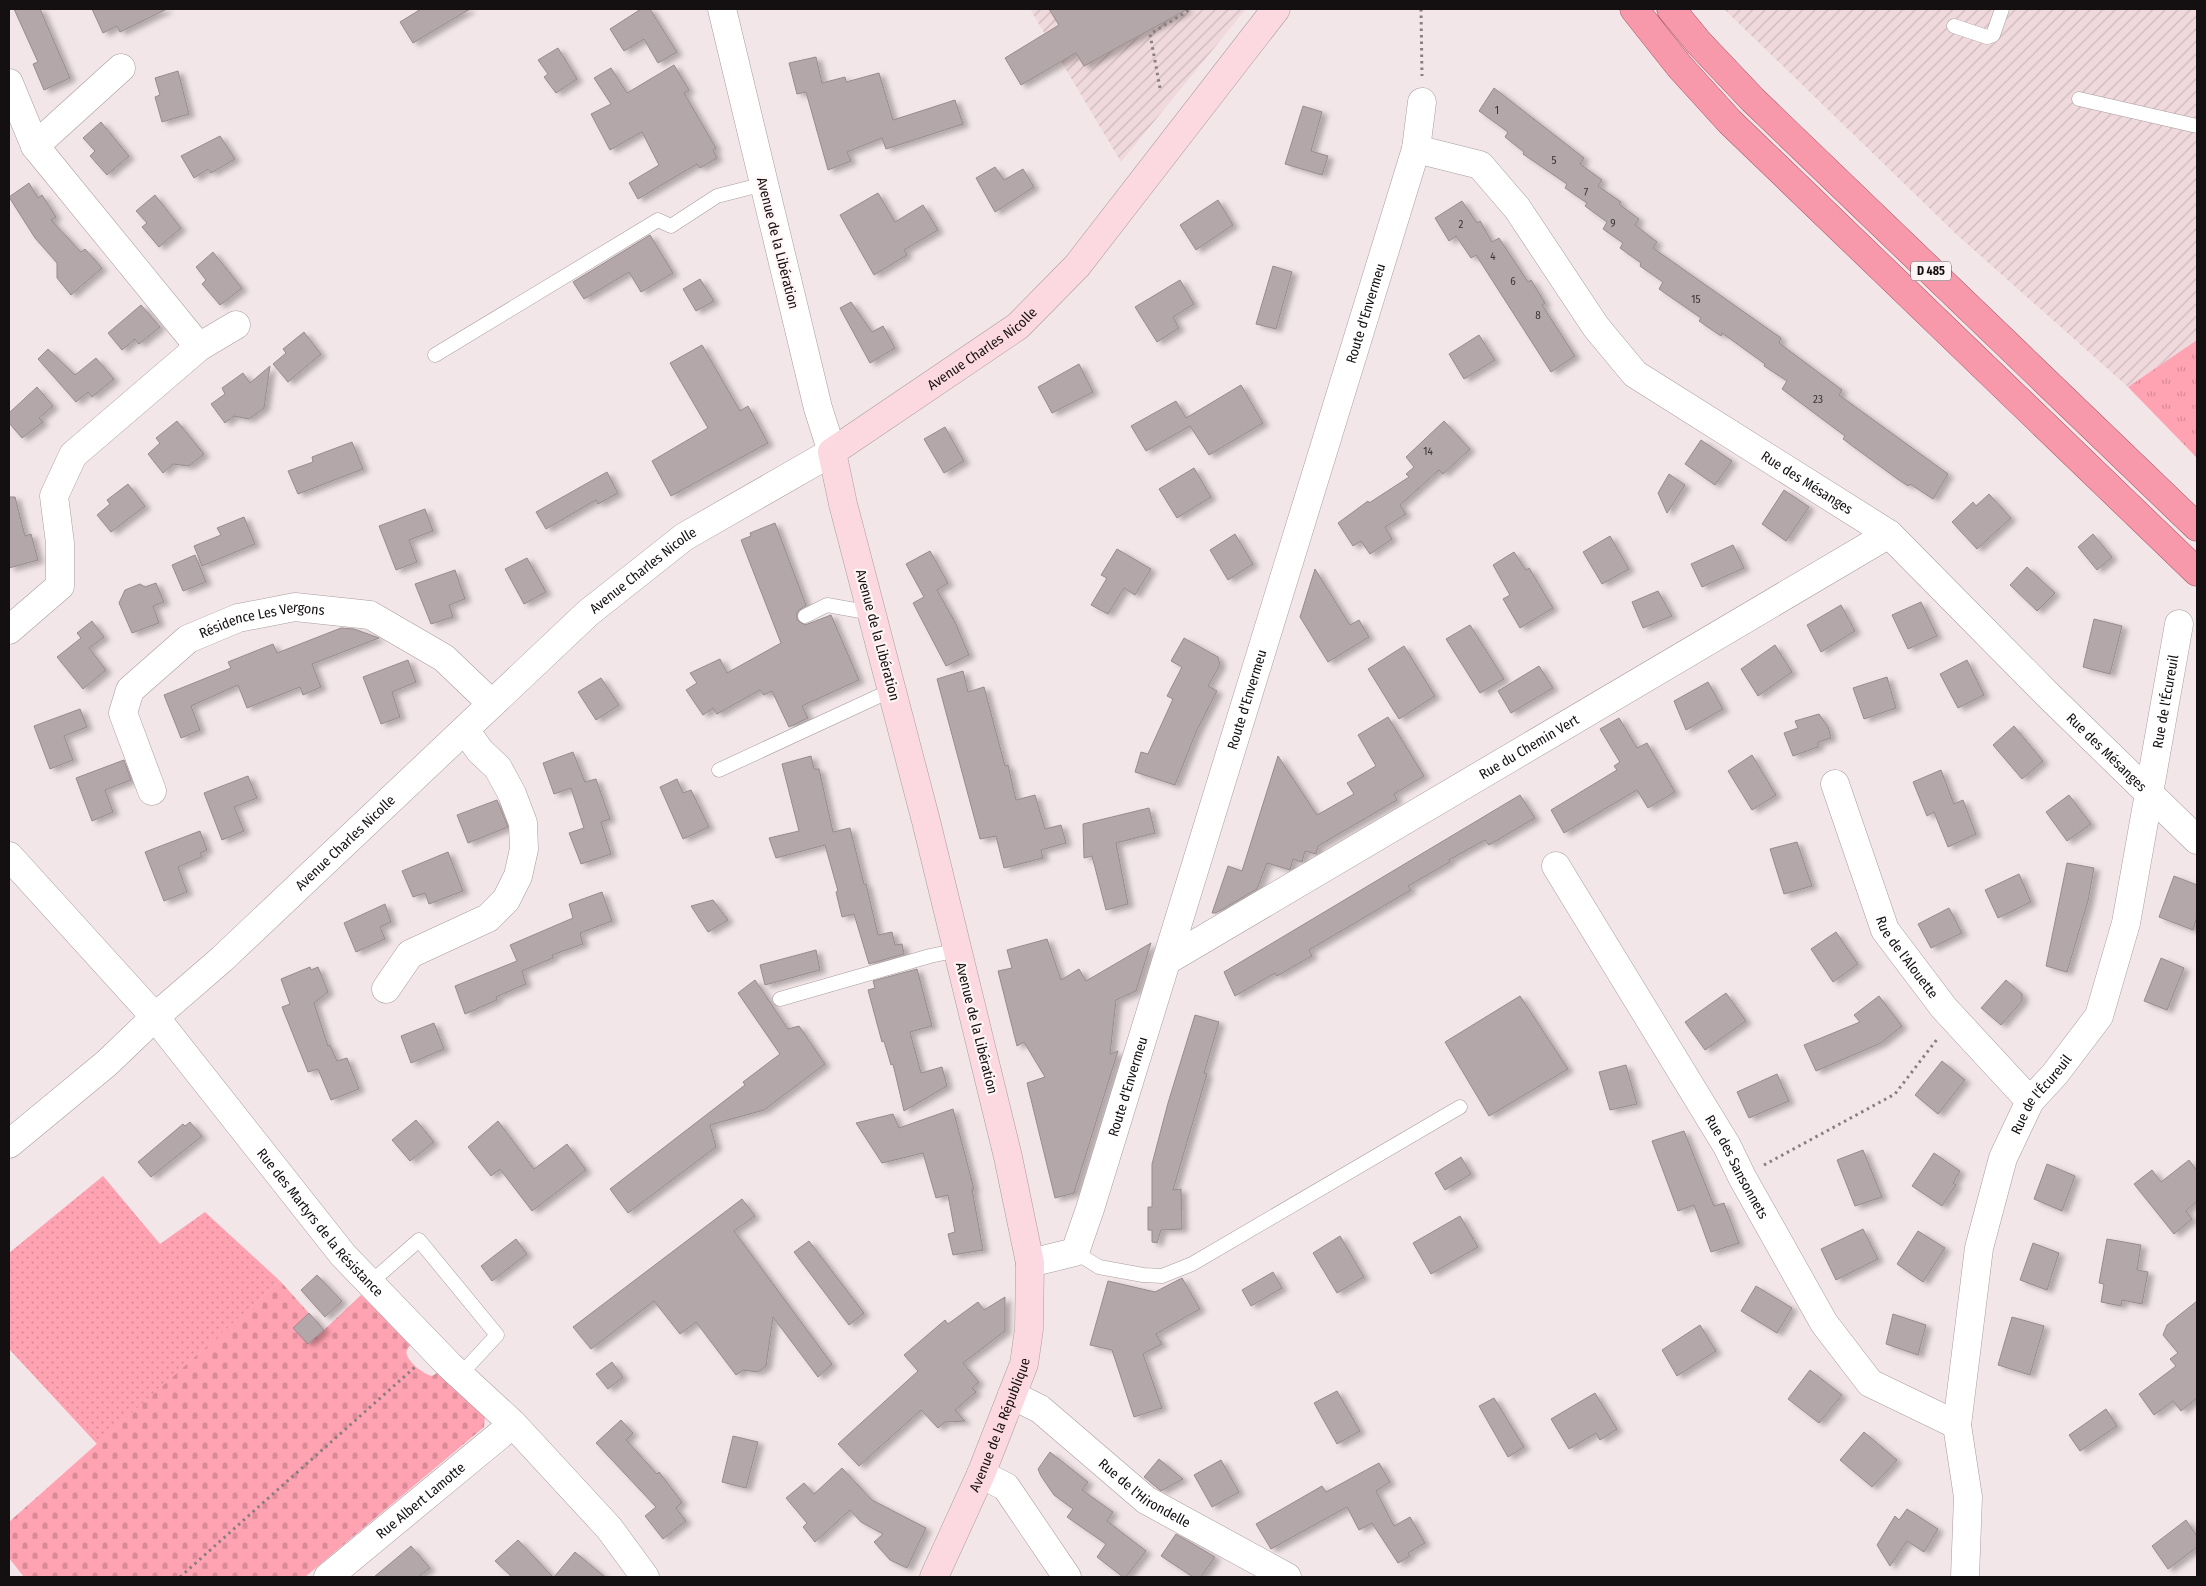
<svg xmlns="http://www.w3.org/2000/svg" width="2206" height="1586" font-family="'Fira Sans Condensed',sans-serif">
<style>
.industrial{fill:url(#industrial-furrows)}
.grass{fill:url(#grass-tufts)}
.cemetery{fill:url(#cemetery-stones)}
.garden{fill:url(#garden-dots)}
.building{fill:#b3a7a9;stroke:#978c8d;filter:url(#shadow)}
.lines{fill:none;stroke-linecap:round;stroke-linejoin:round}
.service-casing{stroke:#a89c9e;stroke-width:15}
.minor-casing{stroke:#a89c9e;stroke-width:29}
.tertiary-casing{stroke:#a89c9e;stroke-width:29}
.secondary-casing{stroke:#a89c9e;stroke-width:29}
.trunk-casing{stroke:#a65867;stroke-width:29}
.path{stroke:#897f81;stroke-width:3;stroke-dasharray:2.5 4;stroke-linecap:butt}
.service{stroke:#fff;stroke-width:14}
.minor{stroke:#fff;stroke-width:28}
.tertiary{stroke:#fff;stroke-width:28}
.secondary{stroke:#fcd9e0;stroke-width:28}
.trunk{stroke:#f798ab;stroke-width:28}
.labels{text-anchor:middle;stroke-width:4.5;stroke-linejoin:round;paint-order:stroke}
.number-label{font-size:11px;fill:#3c3536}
.shield{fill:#fff4f6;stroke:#5a5455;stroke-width:1}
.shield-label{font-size:12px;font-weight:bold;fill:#140f10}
.street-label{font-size:14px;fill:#140f10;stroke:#fff4f6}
</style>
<defs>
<pattern id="industrial-furrows" width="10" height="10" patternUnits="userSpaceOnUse" patternTransform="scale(1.25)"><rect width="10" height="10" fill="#efd9dc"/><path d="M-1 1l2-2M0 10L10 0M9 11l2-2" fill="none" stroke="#ccb9bc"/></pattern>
<pattern id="grass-tufts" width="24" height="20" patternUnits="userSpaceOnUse" patternTransform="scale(1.25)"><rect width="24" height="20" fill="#ffa2b1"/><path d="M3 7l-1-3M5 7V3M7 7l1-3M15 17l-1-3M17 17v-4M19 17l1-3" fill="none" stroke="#da8a97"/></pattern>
<pattern id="cemetery-stones" width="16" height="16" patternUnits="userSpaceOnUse" patternTransform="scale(1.25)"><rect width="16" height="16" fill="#ffa2b1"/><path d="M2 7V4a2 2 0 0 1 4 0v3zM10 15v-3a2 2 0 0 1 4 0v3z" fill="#da8a97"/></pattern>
<pattern id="garden-dots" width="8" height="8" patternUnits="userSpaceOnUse" patternTransform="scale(1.25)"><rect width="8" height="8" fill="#ffa2b1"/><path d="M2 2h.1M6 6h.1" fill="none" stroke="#da8a97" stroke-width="1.8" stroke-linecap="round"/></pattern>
<filter id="shadow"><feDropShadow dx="5.5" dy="3" stdDeviation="2.5" flood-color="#0004"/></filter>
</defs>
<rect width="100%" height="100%" fill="#f3e6e8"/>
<path class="industrial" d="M1030 9H1246L1121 162Z
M1724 9H2197V340L2128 387 1956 234Z"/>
<path class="grass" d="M2197 340V458L2128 387Z"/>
<path class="cemetery" d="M280 1281 324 1330 361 1295 412 1344C409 1347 405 1350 407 1355 410 1364 424 1374 432 1376L440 1371 485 1416 484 1427 305 1577H24L9 1558V1522Z"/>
<path class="garden" d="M103 1176 160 1244 205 1212 280 1281 97 1444 9 1349V1253Z"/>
<path class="building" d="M14 9H40L70 78 44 90 33 64 38 62Z
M92 9H167L120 32 117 26 103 33Z
M421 9H470L413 43 400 22Z
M641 9H650L677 52 658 63 644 39 624 51 610 29Z
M1049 9H1188L1084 66 1076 53 1021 85 1005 58 1059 25Z
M558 48 577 79 556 93 544 77 548 74 538 60Z
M816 57 822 83 845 77 846 82 879 73 893 120 955 100 963 124 886 149 882 138 847 152 851 161 828 170 806 92 797 94 789 63Z
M674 65 689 90 684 93 716 148 713 150 717 158 700 168 697 164 638 199 629 183 659 165 642 132 610 150 591 114 611 104 594 78 611 68 627 93Z
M178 71 189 114 162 122 155 97 160 95 155 78Z
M1494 88 1584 158 1580 164 1602 180 1598 186 1621 202 1619 204 1639 219 1635 225 1657 242 1653 248 1781 338 1779 343 1842 390 1839 395 1948 474 1933 499 1910 484 1908 486 1896 478 1843 439 1845 436 1782 389 1787 381 1764 366 1765 364 1722 333 1721 336 1699 321 1701 318 1659 289 1663 282 1640 266 1641 263 1620 248 1623 243 1603 229 1607 222 1585 206 1587 203 1565 188 1567 184 1523 154 1524 152 1505 137 1508 132 1479 111Z
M1303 106 1322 112 1311 151 1328 156 1322 175 1285 164Z
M101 122 129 156 107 175 90 156 95 151 83 138Z
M220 136 235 159 211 173 208 169 194 178 181 156Z
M995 167 1004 180 1023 169 1034 187 995 212 976 178Z
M29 183 38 198 42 195 56 217 51 220 81 252 85 249 102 268 71 295 57 278V263L35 238 9 197Z
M878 193 895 222 923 205 938 230 904 250 907 255 874 275 840 215Z
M155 195 181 228 159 247 142 227 147 223 136 211Z
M1218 200 1233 225 1196 250 1180 225Z
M1462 201 1477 223 1480 221 1492 242 1499 238 1528 282 1531 280 1545 303 1542 305 1575 356 1551 372 1476 255 1471 258 1456 236 1449 241 1435 218Z
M650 235 673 273 641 292 629 272 584 299 573 282Z
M213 252 242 288 220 305 202 284 206 280 196 267Z
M1273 266 1292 272 1276 329 1256 324Z
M700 279 714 301 696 311 683 289Z
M1180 280 1194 304 1173 317 1179 328 1157 342 1135 307Z
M851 302 872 332 883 326 895 348 870 363 840 308Z
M141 305 160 327 139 344 135 339 122 350 108 333Z
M304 332 321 354 288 382 273 364 286 353 283 349Z
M1479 335 1495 360 1464 379 1449 354Z
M702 345 740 411 748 406 768 443 671 496 652 461 708 428 670 363Z
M48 349 75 375 96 358 114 379 92 397 88 392 76 402 38 359Z
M1079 364 1093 392 1052 413 1038 387Z
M270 366 264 408 249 419 234 416 225 423 211 404 225 394 222 388 243 373 250 383Z
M1241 385 1263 423 1209 455 1190 426 1146 451 1131 426 1176 401 1186 418Z
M37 387 53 406 39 418 43 422 22 438 9 423V413Z
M177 421 204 454 189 466 173 464 163 473 148 454 160 443 156 438Z
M1444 421 1470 449 1443 474 1439 470 1400 505 1406 514 1385 527 1392 539 1370 554 1361 541 1353 546 1338 523 1368 501 1369 503 1409 477 1406 474 1414 467 1406 457Z
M945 427 964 461 944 473 924 439Z
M1701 440 1732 461 1715 485 1685 464Z
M352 442 363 469 298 494 288 471 313 462 312 457Z
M1194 468 1211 497 1177 518 1159 489Z
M607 472 618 493 598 504 596 500 546 529 536 512Z
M1669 474 1685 485 1667 513 1658 493Z
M128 484 145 506 111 532 97 515 110 504 107 500Z
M1784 490 1809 507 1786 541 1762 524Z
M1989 494 2011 518 1977 549 1952 522 1973 502 1976 506Z
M9 497H15L25 536 31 534 38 560 9 568Z
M425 509 433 531 409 540 417 562 396 570 379 526Z
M244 517 255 544 202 566 194 546 221 535 217 528Z
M775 523 806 605 797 612V620L805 625 831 615 859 680 802 706 808 718 789 727 772 691 764 695 760 690 717 714 713 708 703 715 686 690 697 683 690 673 720 659 727 673 781 643 741 540 751 536 750 533Z
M1235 534 1253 564 1228 580 1210 550Z
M2093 534 2112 557 2097 570 2078 547Z
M1610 536 1629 569 1602 584 1583 552Z
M1733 545 1744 568 1702 587 1691 564Z
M1117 549 1151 569 1135 595 1124 588 1108 614 1091 605 1107 578 1101 575Z
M930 551 948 583 937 590 955 622 969 655 946 666 913 603 924 597 906 564Z
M1514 552 1526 570 1529 568 1553 608 1520 628 1503 599 1510 595 1493 565Z
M195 555 206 582 183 591 172 565Z
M527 558 546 592 524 604 505 569Z
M2027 567 2055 593 2037 611 2010 585Z
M1315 569 1350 625 1359 620 1369 637 1328 662 1300 617Z
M455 570 465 599 449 605 453 617 431 624 415 584Z
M156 583 164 602 153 606 159 623 132 633 119 603 125 590 140 584 145 587Z
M1658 591 1672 616 1643 628 1632 602Z
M1921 602 1937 636 1908 649 1892 615Z
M1841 605 1855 631 1821 652 1807 625Z
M2094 619 2122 626 2110 674 2083 667Z
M92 621 104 637 89 648 106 670 83 689 57 657 81 638 77 633Z
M1470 625 1504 679 1480 693 1446 639Z
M341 628 354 629 379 638 312 664 321 687 303 695 300 687 247 708 238 685 191 706 200 730 181 738 164 695 231 668 228 662 273 644 277 653Z
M1184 638 1218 657 1220 665 1208 686 1217 691 1197 730 1175 785 1135 772 1141 752 1148 754 1173 699 1167 696 1182 667 1171 661Z
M1775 645 1792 672 1758 696 1741 669Z
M1404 646 1435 696 1399 719 1368 669Z
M408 660 416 682 392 692 400 717 381 724 363 677Z
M1967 660 1984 695 1958 708 1940 674Z
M1539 666 1553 688 1511 713 1498 691Z
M963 671 968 692 984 687 1005 766 1008 765 1016 800 1035 795 1045 829 1061 825 1066 843 1041 850 1043 858 1004 868 996 836 980 839 937 679Z
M1887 677 1896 708 1864 719 1853 688Z
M601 678 619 705 596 720 578 692Z
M1708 682 1723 709 1686 730 1674 701Z
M80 709 87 727 64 736 73 760 50 769 34 726Z
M1819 714 1828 727 1831 738 1818 742V747L1793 756 1784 733 1798 728 1795 721Z
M1388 717 1424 776 1394 794 1397 800 1318 846 1316 854 1305 851 1302 862 1293 859 1290 870 1267 863 1257 889 1216 913H1212L1228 866 1242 871 1278 756 1317 815 1354 794 1347 783 1376 766 1358 735Z
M1619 718 1637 748 1647 743 1675 792 1648 808 1637 790 1564 833 1551 810 1617 770 1614 766 1620 762 1600 729Z
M2014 726 2043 761 2022 779 1993 745Z
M573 752 585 782 596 779 610 819 601 822 611 854 581 864 569 833 584 828 571 788 554 794 543 763Z
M1752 755 1776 795 1752 810 1728 771Z
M811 756 814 769H819L833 832 850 828 864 884H866L878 935 892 932 895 945 902 944 904 954 869 964 854 914 842 917 836 892 838 891 825 845 776 858 769 838 799 831 782 764Z
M124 760 131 780 105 790 113 812 92 821 76 778Z
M1941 770 1954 804 1963 800 1976 834 1948 847 1934 812 1927 816 1913 782Z
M248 776 257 798 234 807 244 831 222 840 204 793Z
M677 779 683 793 691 790 709 827 683 839 660 787Z
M1520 795 1535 818 1489 845 1485 840 1449 860 1450 862 1408 886 1411 890 1309 950 1312 956 1277 976 1275 973 1235 996 1224 972Z
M2069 795 2091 824 2067 841 2046 812Z
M497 800 508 827 468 843 457 815Z
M1149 808 1155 833 1116 843 1128 904 1106 910 1092 856 1084 858 1083 824Z
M200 831 207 850 200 853 202 857 178 867 187 892 164 901 145 852Z
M1797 842 1812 886 1784 894 1770 849Z
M448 852 463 891 429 904 425 893 413 897 402 871Z
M2067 863 2094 868 2088 901 2067 972 2046 966Z
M2019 874 2031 902 1998 918 1985 890Z
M2174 876 2197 885V917L2193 930 2159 917Z
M602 892 612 921 580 933 583 944 552 955 553 958 522 971 526 984 496 997 497 1000 465 1014 455 986 517 961 510 945 573 918 569 904Z
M713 900 728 920 708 932 691 906Z
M385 904 391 922 380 927 385 939 356 952 344 923Z
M1949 908 1962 933 1931 948 1918 924Z
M1836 932 1858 964 1833 982 1811 949Z
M1047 939 1061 980 1079 969 1086 981 1151 943 1136 991 1116 1000 1110 1054 1118 1051 1074 1193 1055 1198 1027 1083 1045 1077 1024 1042 1017 1046 998 971 1012 968 1007 950Z
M816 950 820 970 765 985 760 965Z
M2161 958 2184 968 2167 1010 2144 1001Z
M310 967 311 970 318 967 328 992 314 1003 328 1046 330 1045 337 1061 347 1058 359 1089 331 1100 318 1069 308 1072 282 1007 290 1004 281 979Z
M917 969 932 1026 910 1032 921 1073 942 1067 947 1086 904 1111 893 1064 891 1065 884 1041 882 1042 868 990 875 988 873 981Z
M755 980 788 1029 799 1026 825 1064 764 1110 710 1125 716 1147 628 1213 610 1189 745 1085 743 1082 780 1054 738 993Z
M2006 980 2022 994V1001L2001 1025 1981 1008Z
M1726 993 1746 1021 1705 1050 1685 1022Z
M1520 996 1568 1069 1489 1116 1445 1042Z
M1879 996 1902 1026 1881 1043 1816 1071 1804 1045 1860 1022 1854 1015Z
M1195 1015 1219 1022 1204 1073 1207 1074 1173 1190 1181 1189 1182 1229 1161 1230 1157 1243 1152 1242V1230H1148V1207H1152V1164L1168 1103Z
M434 1023 444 1049 411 1063 401 1036Z
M1942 1061 1965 1080 1938 1114 1915 1095Z
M1626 1065 1637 1104 1610 1110 1599 1072Z
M1777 1074 1789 1101 1749 1118 1737 1092Z
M953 1109 974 1189H972L983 1250 953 1255 948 1234 955 1232 948 1195 936 1198 923 1153 882 1163 856 1123 893 1114 899 1128Z
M416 1120 434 1142 410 1161 392 1140Z
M498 1121 534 1169 567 1144 586 1170 532 1211 500 1169 491 1176 468 1147Z
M190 1122 202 1136 151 1177 138 1162 183 1124 185 1126Z
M1684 1131 1714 1206 1724 1203 1739 1243 1711 1252 1694 1205 1678 1211 1652 1141Z
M1863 1150 1882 1197 1855 1206 1837 1160Z
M1934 1153 1960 1171 1953 1183 1956 1185 1942 1206 1912 1186Z
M1461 1157 1471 1174 1445 1190 1435 1173Z
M2189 1160 2197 1171V1201L2186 1211 2192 1219 2174 1234 2134 1184 2152 1170 2161 1182Z
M2047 1164 2075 1176 2062 1211 2034 1199Z
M742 1199 755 1216 734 1231 832 1364 818 1377 773 1317 766 1366 758 1372 743 1370 736 1375 696 1322 680 1334 654 1301 591 1349 573 1327Z
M1460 1216 1478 1247 1431 1274 1413 1243Z
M1863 1229 1878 1259 1836 1280 1821 1249Z
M1918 1231 1945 1248 1923 1282 1897 1264Z
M1340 1236 1364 1277 1337 1293 1313 1253Z
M516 1239 527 1254 492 1281 481 1266Z
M2107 1239 2141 1245 2137 1270 2148 1272 2142 1304 2122 1300 2121 1306 2101 1302 2104 1284 2099 1283Z
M809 1241 864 1313 849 1325 794 1252Z
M2033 1243 2059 1253 2047 1290 2020 1280Z
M1273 1272 1282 1288 1251 1306 1242 1290Z
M317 1275 342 1301 325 1317 301 1290Z
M1182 1278 1200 1309 1156 1334 1162 1344 1143 1354 1162 1408 1134 1417 1112 1350 1090 1345 1108 1281 1155 1292Z
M1756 1286 1792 1308 1777 1333 1741 1311Z
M1005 1297V1331L963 1363 979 1382 972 1388 976 1392 955 1410 965 1421 945 1422 938 1428 921 1410 859 1466 838 1444 918 1371 904 1355 945 1320 948 1324 978 1302 984 1310Z
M2197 1301V1398L2181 1411 2173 1401 2154 1415 2139 1394 2176 1366 2170 1359 2178 1353 2163 1335 2167 1325Z
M309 1313 324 1330 308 1344 293 1328Z
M1893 1314 1926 1325 1918 1355 1886 1344Z
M2012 1317 2044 1326 2030 1375 1998 1365Z
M1700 1325 1716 1351 1677 1376 1662 1350Z
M612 1362 623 1377 608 1389 596 1374Z
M1810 1370 1842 1395 1819 1423 1788 1399Z
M1337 1391 1360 1431 1337 1444 1314 1403Z
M1595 1393 1617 1429 1600 1440 1596 1433 1569 1449 1551 1419Z
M1494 1398 1524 1447 1508 1457 1479 1406Z
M2106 1409 2117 1426 2080 1451 2069 1435Z
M621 1420 633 1433 626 1440 657 1474 659 1472 682 1502 676 1508 686 1521 663 1539 645 1516 656 1507 596 1443Z
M1864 1432 1897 1460 1872 1487 1840 1460Z
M733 1436 758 1442 746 1488 722 1482Z
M1050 1452 1088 1482 1082 1490 1113 1512 1107 1521 1146 1551 1126 1577H1123L1097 1557 1106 1544 1067 1517 1073 1509 1054 1495 1041 1476 1038 1469Z
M1159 1459 1183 1479 1161 1491 1144 1477Z
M1221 1460 1239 1492 1212 1507 1194 1475Z
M1379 1463 1390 1482 1376 1491 1394 1526 1410 1517 1425 1543 1408 1553 1410 1556 1398 1563 1372 1523 1359 1530 1347 1507 1271 1549 1256 1524 1322 1486 1326 1492Z
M842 1468 872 1500 926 1528 907 1568 890 1560 874 1542 883 1534 861 1522 850 1510 815 1542 803 1527 807 1523 786 1498 804 1483 814 1494Z
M1907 1509 1938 1529 1924 1552 1907 1541 1890 1566 1877 1545 1895 1516 1899 1520Z
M2186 1520 2197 1536V1547L2168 1569 2152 1546Z
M1176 1534 1215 1557 1201 1577H1193L1161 1556Z
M518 1540 553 1577H512L495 1561Z
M411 1546 430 1568 418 1577H374Z
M575 1552 605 1577H554Z"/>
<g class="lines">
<defs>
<path id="service" d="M1954 26 1987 37 1993 35 2002 9
M2079 99 2197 126
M435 355 658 220 671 226 717 196 764 184
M805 616 827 605 872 613
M719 770 892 690
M780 999 930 956 958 950
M1075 1252 1099 1267 1143 1275 1162 1276 1192 1264 1460 1107
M370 1283 419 1240 497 1335 460 1375"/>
<g id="minor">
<path d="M9 83 35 146 199 347"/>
<path d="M35 146 121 68"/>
<path id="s1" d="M1416 149 1480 165 1517 208 1596 327 1635 374 1889 534 2049 696 2197 840"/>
<path d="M9 630 60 586V543L54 496 73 455 199 347 236 325"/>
<path id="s2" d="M1835 784 1885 930 1944 1008 2030 1101"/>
<path id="s3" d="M152 791 123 713 130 690 188 639 238 618 295 607 370 615 444 658 492 704"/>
<path id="s4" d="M1556 866 1727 1146 1742 1177 1824 1323 1870 1383 1957 1425"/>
<path id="s5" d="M1168 960 1889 534"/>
<path d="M386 989 410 954 488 918 506 900 518 876 524 849 523 823 512 794 498 768 480 751 465 730"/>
<path d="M9 1144 107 1063 155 1017"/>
<path id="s6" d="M1030 1263 1075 1252 1090 1209 1416 149 1422 102"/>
<path id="s7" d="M1012 1395 1040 1409 1146 1500 1287 1577"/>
<path d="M981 1474 1006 1487 1067 1577"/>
<path id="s8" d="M328 1577 513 1424"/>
<path id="s9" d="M1965 1577 1968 1497 1957 1425 1979 1248 2003 1158 2030 1101 2055 1074 2099 1016 2126 923 2179 624"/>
</g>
<g id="tertiary">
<path id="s10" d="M9 856 155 1017 343 1255 450 1366 513 1424 609 1528 645 1577"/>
<path id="s11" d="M155 1017 222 959 588 613 684 537 832 452 818 408 722 9"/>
</g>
<g id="secondary">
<path id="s12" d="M934 1577 981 1474 1024 1364 1029 1329 1030 1263 1008 1157 926 821 843 504 832 452 1018 326 1077 266 1276 9"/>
</g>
<path id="trunk" d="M1634 9 1680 67 1730 122 2197 572
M1671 9 1699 43 1753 100 2197 527"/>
</defs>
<use href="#service" class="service-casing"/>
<use href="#minor" class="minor-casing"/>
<use href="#tertiary" class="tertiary-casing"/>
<use href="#secondary" class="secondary-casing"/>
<use href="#trunk" class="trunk-casing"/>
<path class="path" d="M1421 9 1422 76
M1160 88 1150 34 1191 9
M1764 1165 1895 1094 1938 1038
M180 1577 415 1367"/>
<use href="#service" class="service"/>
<use href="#minor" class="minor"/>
<use href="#tertiary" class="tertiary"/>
<use href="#secondary" class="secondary"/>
<use href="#trunk" class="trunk"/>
</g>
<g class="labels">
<g class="number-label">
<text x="1497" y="114">1</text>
<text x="1554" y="164">5</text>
<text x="1586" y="196">7</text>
<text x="1613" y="227">9</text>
<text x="1461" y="228">2</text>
<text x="1493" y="260">4</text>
<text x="1513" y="285">6</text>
<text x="1696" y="303">15</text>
<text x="1538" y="319">8</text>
<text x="1818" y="403">23</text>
<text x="1428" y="455">14</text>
</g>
<rect class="shield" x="1911" y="261.5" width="40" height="19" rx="4"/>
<g class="shield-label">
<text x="1931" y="275">D 485</text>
</g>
<g class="street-label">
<text transform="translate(778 243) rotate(76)" y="5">Avenue de la Libération</text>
<text dy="5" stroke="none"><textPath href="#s6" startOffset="1029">Route d'Envermeu</textPath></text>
<text dy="5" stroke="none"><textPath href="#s12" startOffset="1350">Avenue Charles Nicolle</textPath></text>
<text dy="5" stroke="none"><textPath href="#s1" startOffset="530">Rue des Mésanges</textPath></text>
<text dy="5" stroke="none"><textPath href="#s11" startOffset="662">Avenue Charles Nicolle</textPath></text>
<text dy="5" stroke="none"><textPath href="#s3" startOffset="262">Résidence Les Vergons</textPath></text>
<text transform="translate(878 635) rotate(75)" y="5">Avenue de la Libération</text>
<text dy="5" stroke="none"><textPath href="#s6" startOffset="625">Route d'Envermeu</textPath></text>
<text dy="5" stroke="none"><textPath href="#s9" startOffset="919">Rue de l'Écureuil</textPath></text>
<text dy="5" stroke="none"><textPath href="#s5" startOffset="419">Rue du Chemin Vert</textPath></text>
<text dy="5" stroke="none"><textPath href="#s1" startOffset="935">Rue des Mésanges</textPath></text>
<text dy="5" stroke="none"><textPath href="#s11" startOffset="258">Avenue Charles Nicolle</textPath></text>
<text dy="5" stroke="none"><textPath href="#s2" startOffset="189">Rue de l'Alouette</textPath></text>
<text transform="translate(977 1028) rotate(76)" y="5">Avenue de la Libération</text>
<text dy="5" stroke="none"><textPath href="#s6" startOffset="220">Route d'Envermeu</textPath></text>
<text dy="5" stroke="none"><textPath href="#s9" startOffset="499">Rue de l'Écureuil</textPath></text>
<text dy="5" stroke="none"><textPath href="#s4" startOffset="351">Rue des Sansonnets</textPath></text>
<text dy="5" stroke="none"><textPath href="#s10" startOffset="481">Rue des Martyrs de la Résistance</textPath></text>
<text dy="5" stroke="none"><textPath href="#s12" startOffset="166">Avenue de la République</textPath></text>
<text dy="5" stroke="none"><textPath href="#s7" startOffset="166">Rue de l'Hirondelle</textPath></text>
<text dy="5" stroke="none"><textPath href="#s8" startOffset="120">Rue Albert Lamotte</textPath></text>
</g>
</g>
<rect width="2206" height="1586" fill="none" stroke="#140f10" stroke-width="20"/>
</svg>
